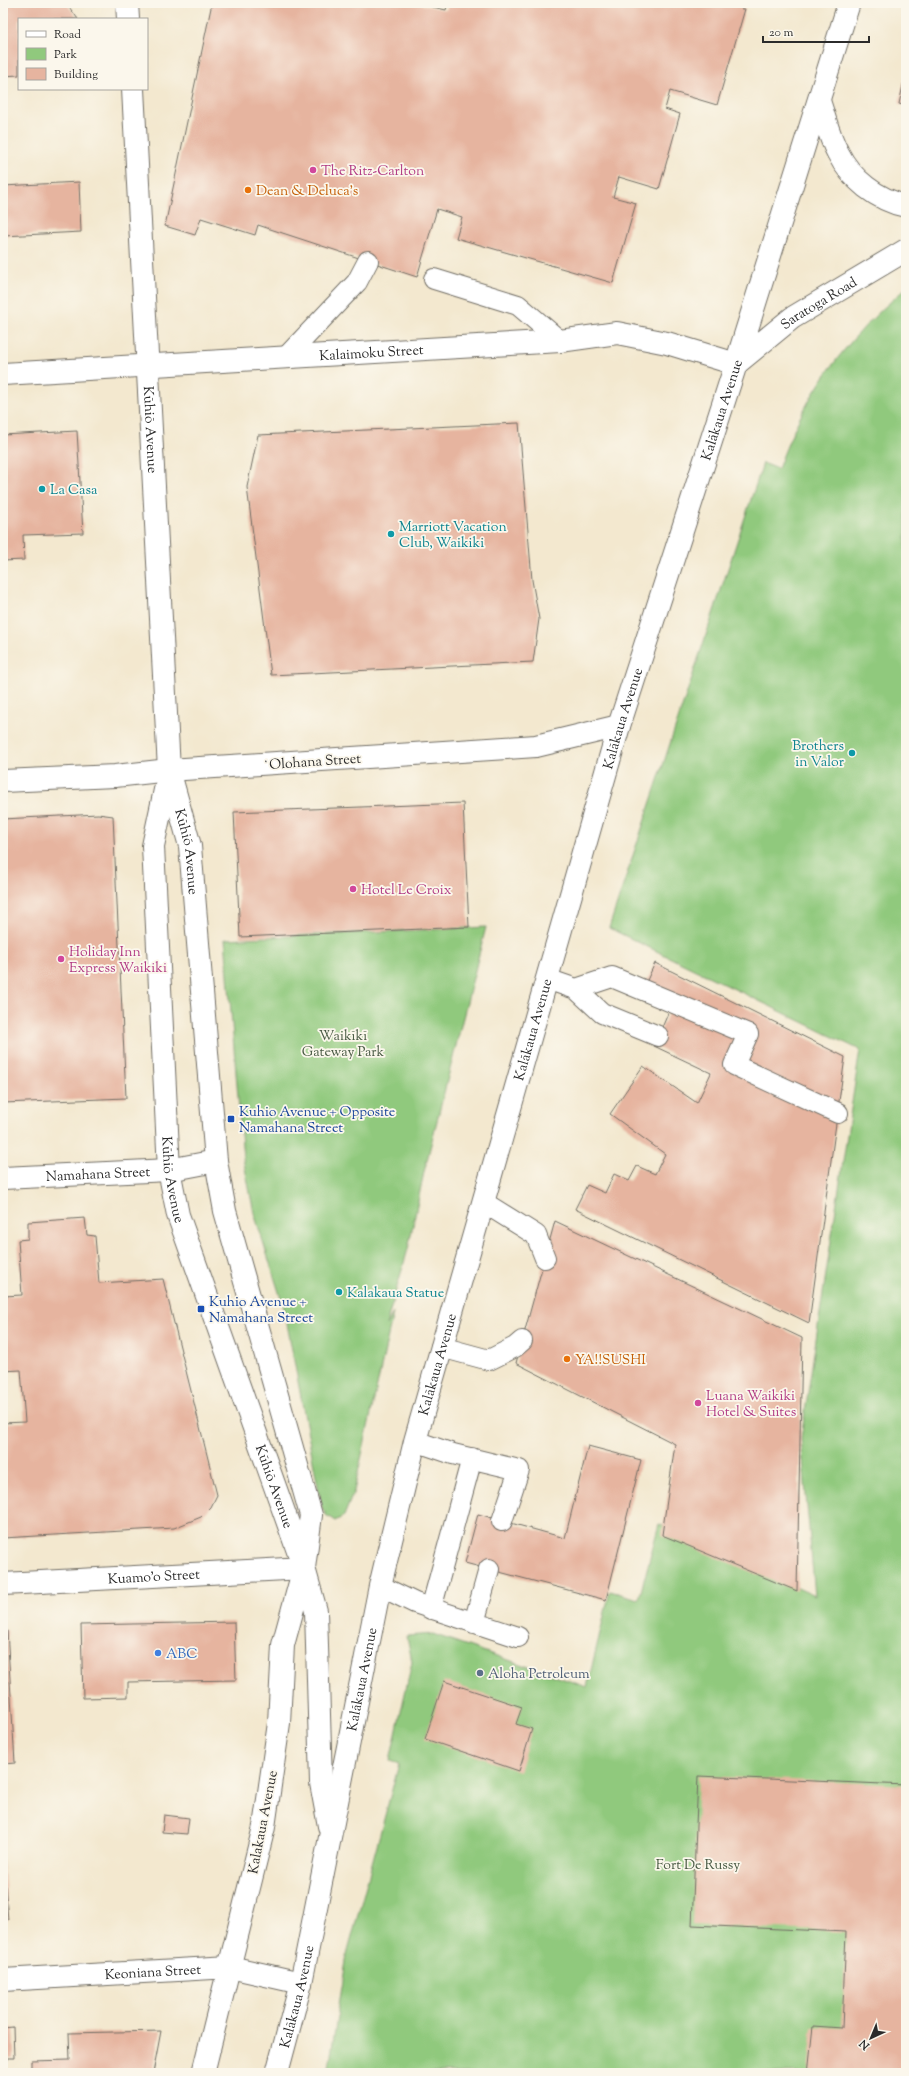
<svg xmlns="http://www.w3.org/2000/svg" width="909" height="2076" font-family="'Sorts Mill Goudy',serif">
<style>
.green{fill:#90c97d;stroke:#5e7a54}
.building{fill:#e6b49f}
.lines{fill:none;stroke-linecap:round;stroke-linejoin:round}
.lane-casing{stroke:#716d64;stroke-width:22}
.street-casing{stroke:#716d64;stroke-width:24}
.secondary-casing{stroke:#716d64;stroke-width:24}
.lane{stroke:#fff;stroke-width:20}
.street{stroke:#fff;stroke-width:22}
.secondary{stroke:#fff;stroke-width:22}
.hotel-dot{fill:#d1479c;stroke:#fbf7ec;stroke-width:1.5}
.food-dot{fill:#e8710a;stroke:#fbf7ec;stroke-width:1.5}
.culture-dot{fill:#0f9aa8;stroke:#fbf7ec;stroke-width:1.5}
.transit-dot{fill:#1a4fb4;stroke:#fbf7ec;stroke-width:1.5}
.shop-dot{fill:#3f7fe0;stroke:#fbf7ec;stroke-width:1.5}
.service-dot{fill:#5c6f8a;stroke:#fbf7ec;stroke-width:1.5}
.labels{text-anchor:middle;stroke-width:3.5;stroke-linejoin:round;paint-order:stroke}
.hotel-label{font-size:14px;fill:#b23c85;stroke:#fbf7ec;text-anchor:start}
.food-label{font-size:14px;fill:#c56008;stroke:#fbf7ec;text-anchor:start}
.street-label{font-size:14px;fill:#2b2b2b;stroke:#fbf7ec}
.culture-label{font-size:14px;fill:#0d838f;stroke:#fbf7ec;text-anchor:start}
.park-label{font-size:14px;fill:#495a44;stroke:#fbf7ec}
.transit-label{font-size:14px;fill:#164399;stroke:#fbf7ec;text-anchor:start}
.shop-label{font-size:14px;fill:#366cbe;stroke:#fbf7ec;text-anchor:start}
.service-label{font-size:14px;fill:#4e5e75;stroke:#fbf7ec;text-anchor:start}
</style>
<rect width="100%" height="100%" fill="#fbf7ec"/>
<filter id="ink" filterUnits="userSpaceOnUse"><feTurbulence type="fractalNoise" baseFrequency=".025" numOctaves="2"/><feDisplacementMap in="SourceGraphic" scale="8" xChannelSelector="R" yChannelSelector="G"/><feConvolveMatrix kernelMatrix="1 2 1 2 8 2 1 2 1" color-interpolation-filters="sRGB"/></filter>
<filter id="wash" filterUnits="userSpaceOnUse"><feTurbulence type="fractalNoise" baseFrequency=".012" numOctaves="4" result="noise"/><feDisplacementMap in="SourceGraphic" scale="16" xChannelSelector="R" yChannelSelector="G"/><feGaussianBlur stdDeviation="0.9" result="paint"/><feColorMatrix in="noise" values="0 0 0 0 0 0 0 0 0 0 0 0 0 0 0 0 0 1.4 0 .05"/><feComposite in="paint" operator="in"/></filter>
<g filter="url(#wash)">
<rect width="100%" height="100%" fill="#f3e8cf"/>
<path class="green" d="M906 288V2073H328L347 1955 399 1764 390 1761 412 1662 407 1636 433 1634 587 1687 610 1591 639 1599 659 1524 815 1596 801 1438 860 1050 609 928 763 463 778 469C805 393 845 340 906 288Z
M486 927 424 1172 408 1249 386 1325 393 1313 354 1491 344 1516 335 1521 326 1515 322 1508 284 1308 254 1213 243 1158 225 939Z"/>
<g id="blocks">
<path class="building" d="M25 3H66L78 19H19V75L3 76V5Z
M212 3H415L446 10 448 3H743L741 9H745L717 105 670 91 665 109 680 114 659 189 619 177 613 197 636 203 613 283 456 238 462 217 437 209 417 277 258 225 255 235 201 218 195 235 165 226Z
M905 76H906V106L899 104Z
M79 182 81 232 3 236V186Z
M519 423 532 580 539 619 533 662 271 675 247 487 258 435Z
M77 431 83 533 23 535 24 560 3 561V435Z
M463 803 469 927 240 937 234 812Z
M98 814 113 816 126 1098 3 1103V819Z
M655 963 845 1057 809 1323 575 1209 587 1185 605 1193 614 1174 629 1181 637 1166 655 1174 665 1154 610 1114 643 1066 697 1103 711 1073 654 1046 670 1009 642 991Z
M85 1218 87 1235 95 1236 99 1283 163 1279 217 1495 211 1507 201 1517 174 1528 3 1538V1423L25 1422 21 1370 3 1371V1296L22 1295 18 1240 28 1239V1222Z
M555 1221 802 1338 797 1591 662 1535 675 1444 516 1363Z
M588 1446 641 1460 606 1600 465 1563 478 1514 565 1538Z
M234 1622 236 1680 128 1682V1697L83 1698 81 1625Z
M7 1630 15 1763 3 1764V1631Z
M444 1681 522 1707 516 1724 532 1729 519 1771 425 1739Z
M698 1776 906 1785V2073H808L813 2026 842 2028 846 1932 692 1925Z
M164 1815 189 1818 187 1834 162 1832Z
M3 1859 8 1920 3 1921Z
M13 2027 14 2058H7V2073H3V2028Z
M161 2031 153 2073H31V2061L70 2060 69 2033Z"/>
</g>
</g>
<g filter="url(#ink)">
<use href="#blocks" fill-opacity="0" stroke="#716d64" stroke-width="1"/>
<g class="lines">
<defs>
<path id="lane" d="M434 279 518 305 560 341
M287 356 357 282 368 261
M547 979 576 989 612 977 748 1034 734 1065 838 1113
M576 989 602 1013 658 1036
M483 1202 536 1235 545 1258
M441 1347 489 1360 515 1347 522 1341
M415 1441 453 1454 519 1470 502 1521
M380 1586 415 1603 518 1637
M431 1609 472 1458
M474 1623 489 1569"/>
<g id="street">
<path id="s1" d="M3 1178 169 1170 216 1161"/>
<path id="s2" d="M3 1584 304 1568"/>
<path id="s3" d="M3 1980 230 1967 301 1983"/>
</g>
<g id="secondary">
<path d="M127 3 128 19"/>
<path id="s4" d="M133 89 169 770 190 846 216 1161 225 1211 311 1515 304 1568 283 1645 279 1723 264 1827 203 2073"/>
<path d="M819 101C825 118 829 137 838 153 851 179 877 200 906 206"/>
<path id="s5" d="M736 364 792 318 906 250"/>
<path id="s6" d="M3 374 560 341 617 333 667 343 736 364"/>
<path id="s7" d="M169 771 153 846 169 1170 178 1215 304 1568 316 1611 321 1783 329 1826"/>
<path d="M3 781 115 776 169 770 536 746 619 726"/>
<path id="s8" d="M277 2073 301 1983 380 1586 415 1441 619 726 736 364 849 3"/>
</g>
</defs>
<use href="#lane" class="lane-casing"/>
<use href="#street" class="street-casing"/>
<use href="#secondary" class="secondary-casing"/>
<use href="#lane" class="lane"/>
<use href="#street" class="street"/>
<use href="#secondary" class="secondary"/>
</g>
</g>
<g class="hotel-dot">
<circle cx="313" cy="170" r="4"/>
<circle cx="353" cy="889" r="4"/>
<circle cx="61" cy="959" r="4"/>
<circle cx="698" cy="1403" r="4"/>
</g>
<g class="food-dot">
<circle cx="248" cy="190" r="4"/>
<circle cx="567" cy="1359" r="4"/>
</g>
<g class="culture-dot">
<circle cx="42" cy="489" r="4"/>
<circle cx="391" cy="534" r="4"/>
<circle cx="852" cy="753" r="4"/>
<circle cx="339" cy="1292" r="4"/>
</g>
<g class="transit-dot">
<rect x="227" y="1115" width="8" height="8" rx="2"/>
<rect x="197" y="1305" width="8" height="8" rx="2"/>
</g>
<circle class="shop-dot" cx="158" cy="1653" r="4"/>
<circle class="service-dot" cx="480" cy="1673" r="4"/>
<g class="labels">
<g class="hotel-label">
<text x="321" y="175">The Ritz-Carlton</text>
<text x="361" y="894">Hotel Le Croix</text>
<text x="69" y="956">Holiday Inn<tspan x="69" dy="16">Express Waikiki</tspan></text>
<text x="706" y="1400">Luana Waikiki<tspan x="706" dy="16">Hotel &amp; Suites</tspan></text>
</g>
<g class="food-label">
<text x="256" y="195">Dean &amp; Deluca’s</text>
<text x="575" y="1364">YA!!SUSHI</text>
</g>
<g class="street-label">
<text dy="5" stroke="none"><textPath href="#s5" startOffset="103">Saratoga Road</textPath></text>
<text dy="5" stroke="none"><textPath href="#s6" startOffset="369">Kalaimoku Street</textPath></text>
<text dy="5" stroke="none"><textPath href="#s8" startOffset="1723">Kalākaua Avenue</textPath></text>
<text dy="5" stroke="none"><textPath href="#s4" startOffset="341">Kūhiō Avenue</textPath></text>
<text dy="5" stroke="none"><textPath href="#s8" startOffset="1399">Kalākaua Avenue</textPath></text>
<text transform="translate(312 761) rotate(-4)" y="5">ʻOlohana Street</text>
<text dy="5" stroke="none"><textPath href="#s4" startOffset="766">Kūhiō Avenue</textPath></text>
<text dy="5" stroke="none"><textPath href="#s8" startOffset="1075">Kalākaua Avenue</textPath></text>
<text dy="5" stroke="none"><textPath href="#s1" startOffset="95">Namahana Street</textPath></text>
<text dy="5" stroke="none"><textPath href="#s7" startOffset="411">Kūhiō Avenue</textPath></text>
<text dy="5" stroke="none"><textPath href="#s8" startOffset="727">Kalākaua Avenue</textPath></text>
<text dy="5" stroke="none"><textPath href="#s7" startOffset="735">Kūhiō Avenue</textPath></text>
<text dy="5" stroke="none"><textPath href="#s2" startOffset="151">Kuamo'o Street</textPath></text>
<text dy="5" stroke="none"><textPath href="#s8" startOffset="403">Kalākaua Avenue</textPath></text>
<text transform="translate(262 1822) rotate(-79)" y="5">Kalakaua Avenue</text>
<text dy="5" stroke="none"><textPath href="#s3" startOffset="150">Keoniana Street</textPath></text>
<text dy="5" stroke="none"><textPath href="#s8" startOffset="79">Kalākaua Avenue</textPath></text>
</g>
<g class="culture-label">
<text x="50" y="494">La Casa</text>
<text x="399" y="531">Marriott Vacation<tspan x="399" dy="16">Club, Waikiki</tspan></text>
<text x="844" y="750" text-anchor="end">Brothers<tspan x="844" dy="16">in Valor</tspan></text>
<text x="347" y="1297">Kalakaua Statue</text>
</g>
<g class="park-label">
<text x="343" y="1040">Waikīkī<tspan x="343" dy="16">Gateway Park</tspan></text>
<text x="698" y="1869">Fort De Russy</text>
</g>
<g class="transit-label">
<text x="239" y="1116">Kuhio Avenue + Opposite<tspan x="239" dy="16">Namahana Street</tspan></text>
<text x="209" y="1306">Kuhio Avenue +<tspan x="209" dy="16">Namahana Street</tspan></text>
</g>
<g class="shop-label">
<text x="166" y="1658">ABC</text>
</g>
<g class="service-label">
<text x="488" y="1678">Aloha Petroleum</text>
</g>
</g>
<rect width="909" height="2076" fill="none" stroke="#fbf7ec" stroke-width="16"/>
<rect x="18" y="18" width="130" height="72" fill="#fbf7ec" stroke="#a8a59f"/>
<rect x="26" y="31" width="20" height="6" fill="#ffffff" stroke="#a8a59f"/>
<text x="54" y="38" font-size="12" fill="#2b2b2b">Road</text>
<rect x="26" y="48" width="20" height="12" fill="#90c97d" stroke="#a8a59f"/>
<text x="54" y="58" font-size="12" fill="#2b2b2b">Park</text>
<rect x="26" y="68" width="20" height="12" fill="#e6b49f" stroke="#a8a59f"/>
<text x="54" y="78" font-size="12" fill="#2b2b2b">Building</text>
<g transform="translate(871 2038) rotate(224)" stroke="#fbf7ec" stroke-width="3" paint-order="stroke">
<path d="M0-3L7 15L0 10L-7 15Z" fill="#2b2b2b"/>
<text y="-6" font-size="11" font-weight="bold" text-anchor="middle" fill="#2b2b2b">N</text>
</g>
<path d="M763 36v6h106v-6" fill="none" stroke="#2b2b2b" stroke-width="2"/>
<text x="769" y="36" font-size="12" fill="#2b2b2b" stroke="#fbf7ec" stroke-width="3" paint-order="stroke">20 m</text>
</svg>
